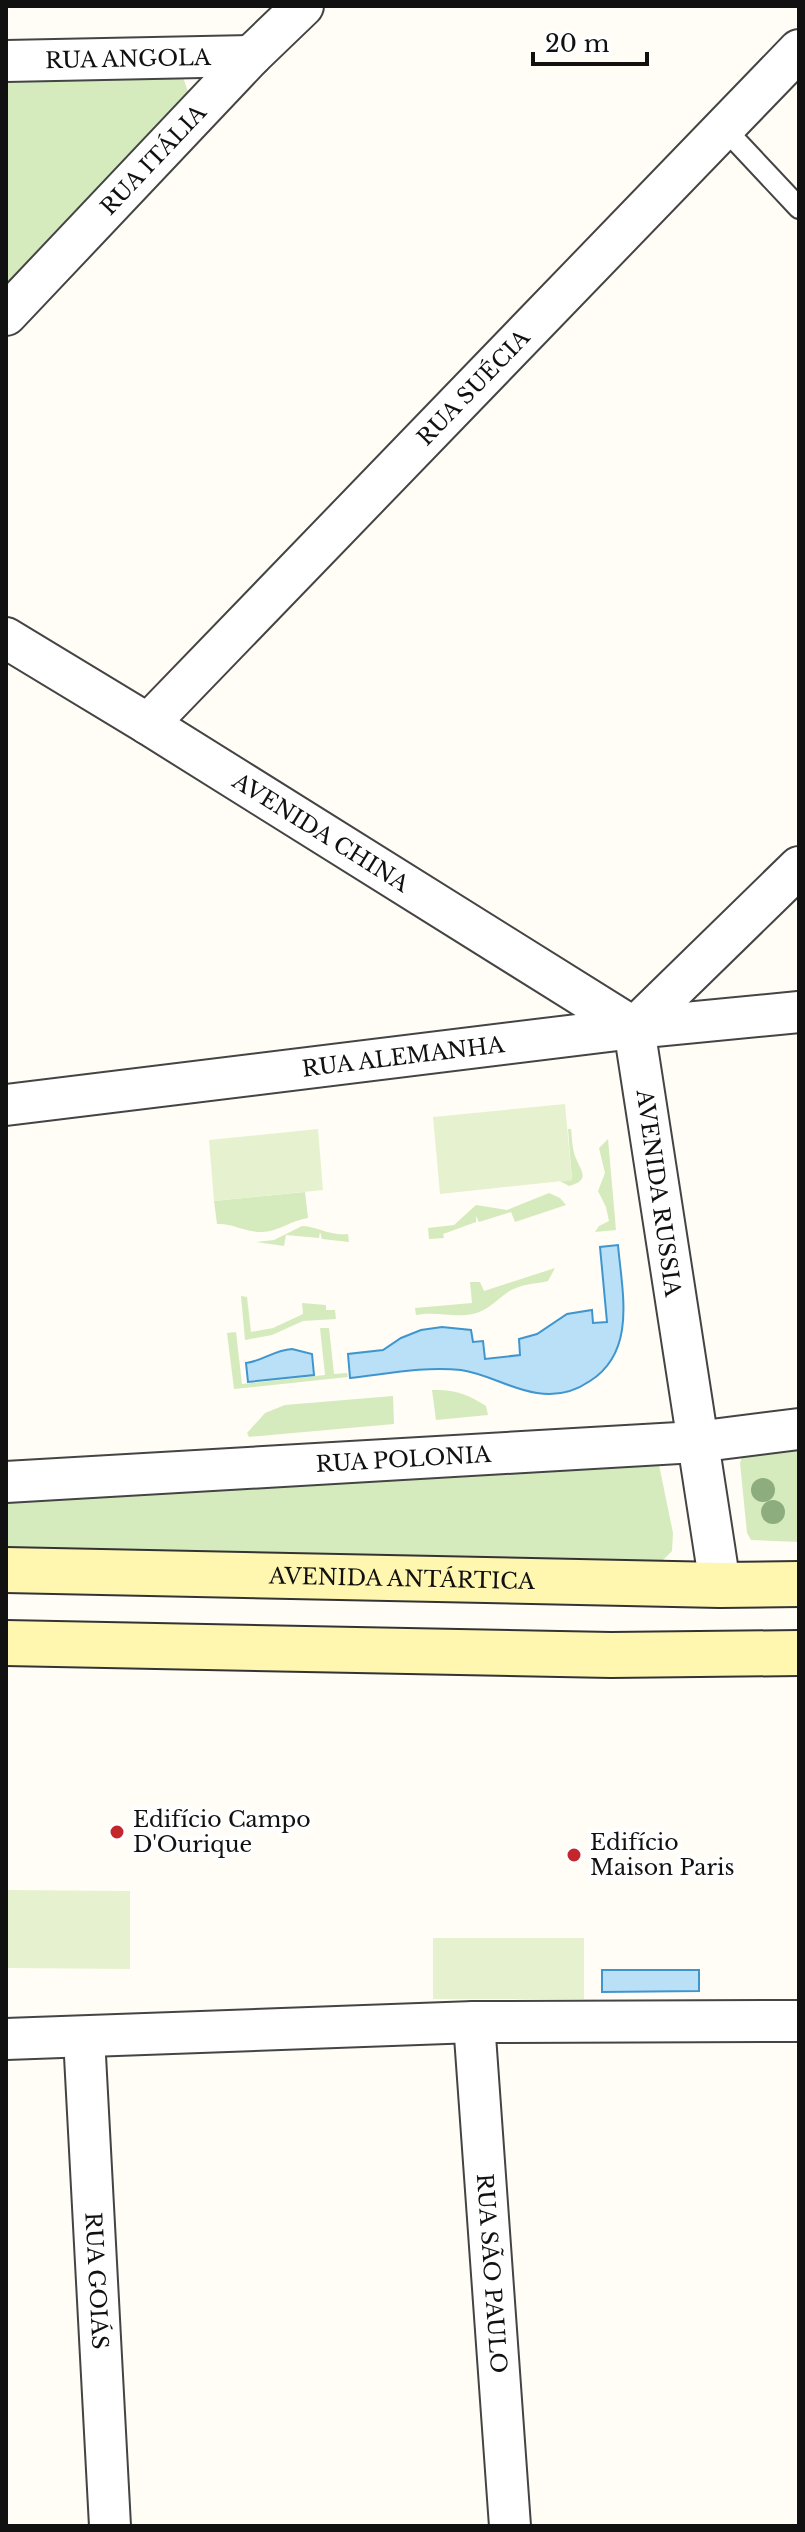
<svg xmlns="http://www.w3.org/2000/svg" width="805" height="2532" font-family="'Libre Baskerville',serif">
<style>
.green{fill:#d5ebbd}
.pitch{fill:#e6f2cf}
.water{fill:#b9e0f7;stroke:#3f96cf;stroke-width:2}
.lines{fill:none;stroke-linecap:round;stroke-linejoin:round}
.service-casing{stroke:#444;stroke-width:24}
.minor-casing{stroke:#444;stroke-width:44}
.secondary-casing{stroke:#333;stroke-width:48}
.service{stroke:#fff;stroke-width:20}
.minor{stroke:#fff;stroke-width:40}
.secondary{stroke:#fff6b0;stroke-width:44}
.tree{fill:#8dad7f}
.poi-dot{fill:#c4262e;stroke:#fff;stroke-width:3}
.labels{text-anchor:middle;stroke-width:8;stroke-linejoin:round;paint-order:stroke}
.street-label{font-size:22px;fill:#111;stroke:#fff}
.poi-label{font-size:22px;fill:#111;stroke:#fff;text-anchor:start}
</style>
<rect width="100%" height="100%" fill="#fffdf5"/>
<path class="green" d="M181 72 194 108 6 291V73Z
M568 1129H571C572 1137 572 1148 575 1156 580 1170 592 1180 569 1186L560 1181 572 1180Z
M608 1139 616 1230 595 1232 599 1226 609 1221 606 1207 598 1191 605 1173 599 1148Z
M305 1192 308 1218C292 1220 279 1231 263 1232 247 1233 233 1223 217 1224L214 1201Z
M549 1193 560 1198 566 1205 515 1222 511 1212 479 1222 476 1216V1222L443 1234 444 1238 429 1239 428 1228 454 1225 476 1205 507 1210Z
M302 1226C320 1227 329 1236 348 1234L349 1242 322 1239 320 1232 319 1238 286 1235 284 1246 256 1242 274 1240Z
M555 1268 548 1281C537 1284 527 1283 516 1288 500 1294 492 1310 473 1314 455 1318 436 1311 416 1315L415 1308 472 1303 470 1282H480L484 1291Z
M241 1296 247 1297 251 1332 273 1328 303 1314 302 1303 326 1305V1310H335L336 1319 303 1321 272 1335 245 1340Z
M320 1328H329L334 1374 347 1373 348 1377 234 1389 227 1333 236 1332 242 1384 325 1375Z
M432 1390C454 1389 468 1394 486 1406L488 1415 436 1420Z
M393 1396 394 1424 249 1437 247 1433 265 1413 285 1405Z
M799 1445V1542L751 1540 747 1533 740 1463 743 1454Z
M643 1459 659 1465 673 1533 672 1551 663 1560 649 1564 6 1562V1490Z"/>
<path class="pitch" d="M565 1104 572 1180 440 1194 433 1117Z
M318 1129 323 1190 214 1201 209 1140Z
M6 1890 130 1891V1969L6 1968Z
M433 1938H584V1999H433Z"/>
<path class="water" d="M618 1245C622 1292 637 1351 590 1381 574 1392 555 1396 537 1393 510 1389 488 1374 461 1370 424 1366 386 1374 350 1378L348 1354 383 1350 401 1338 421 1330 442 1327 471 1330 473 1342 483 1341 485 1359 520 1355 519 1339 537 1334 567 1314 592 1310 593 1323 607 1322 600 1247Z
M292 1349 312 1354 314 1375 248 1382 246 1363C263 1361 274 1350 292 1349Z
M602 1970H699V1991L602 1992Z"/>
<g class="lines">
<defs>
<path id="service" d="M724 128 799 208"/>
<g id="minor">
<path id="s1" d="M6 61 251 56"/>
<path id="s2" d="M6 315 251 56 303 6"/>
<path id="s3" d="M6 638 148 724 634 1028"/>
<path id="s4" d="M148 724 799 50"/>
<path id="s5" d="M6 1105 634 1028 799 1012"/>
<path id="s6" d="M6 1482 696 1442 799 1429"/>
<path d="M720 1585 634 1028 799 867"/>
<path id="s7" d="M474 2022 510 2526"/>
<path id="s8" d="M84 2037 110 2526"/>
<path d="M6 2039 474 2022 799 2021"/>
</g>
<g id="secondary">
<path id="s9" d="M6 1570 720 1585 799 1584"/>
<path d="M6 1643 611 1655 799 1653"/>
</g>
</defs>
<use href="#service" class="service-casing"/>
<use href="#minor" class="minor-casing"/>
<use href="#secondary" class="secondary-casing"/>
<use href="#service" class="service"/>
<use href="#minor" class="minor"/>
<use href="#secondary" class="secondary"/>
</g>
<g class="tree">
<circle cx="763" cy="1490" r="12"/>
<circle cx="773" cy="1512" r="12"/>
</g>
<g class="poi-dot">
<circle cx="117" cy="1832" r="8"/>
<circle cx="574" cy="1855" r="8"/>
</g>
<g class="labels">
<g class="street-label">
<text dy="8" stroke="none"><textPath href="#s1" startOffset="122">RUA ANGOLA</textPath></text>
<text dy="8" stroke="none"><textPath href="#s2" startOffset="214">RUA ITÁLIA</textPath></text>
<text dy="8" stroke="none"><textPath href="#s4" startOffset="468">RUA SUÉCIA</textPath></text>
<text dy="8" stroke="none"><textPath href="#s3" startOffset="370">AVENIDA CHINA</textPath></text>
<text dy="8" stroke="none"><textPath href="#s5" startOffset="400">RUA ALEMANHA</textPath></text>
<text transform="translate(659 1193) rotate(82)" y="8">AVENIDA RUSSIA</text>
<text dy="8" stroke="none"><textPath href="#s6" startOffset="398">RUA POLONIA</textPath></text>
<text dy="8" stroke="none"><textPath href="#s9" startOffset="396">AVENIDA ANTÁRTICA</textPath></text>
<text dy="8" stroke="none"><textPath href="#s7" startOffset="252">RUA SÃO PAULO</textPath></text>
<text dy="8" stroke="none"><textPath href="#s8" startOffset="244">RUA GOIÁS</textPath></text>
</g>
<g class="poi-label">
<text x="133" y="1827">Edifício Campo<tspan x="133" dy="25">D'Ourique</tspan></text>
<text x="590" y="1850">Edifício<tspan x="590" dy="25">Maison Paris</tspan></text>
</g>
</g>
<rect width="805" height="2532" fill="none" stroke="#111111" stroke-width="16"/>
<path d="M533 52v12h114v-12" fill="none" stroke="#111111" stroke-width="4"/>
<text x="545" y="52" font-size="24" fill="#111111" stroke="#ffffff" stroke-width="6" paint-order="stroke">20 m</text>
</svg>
